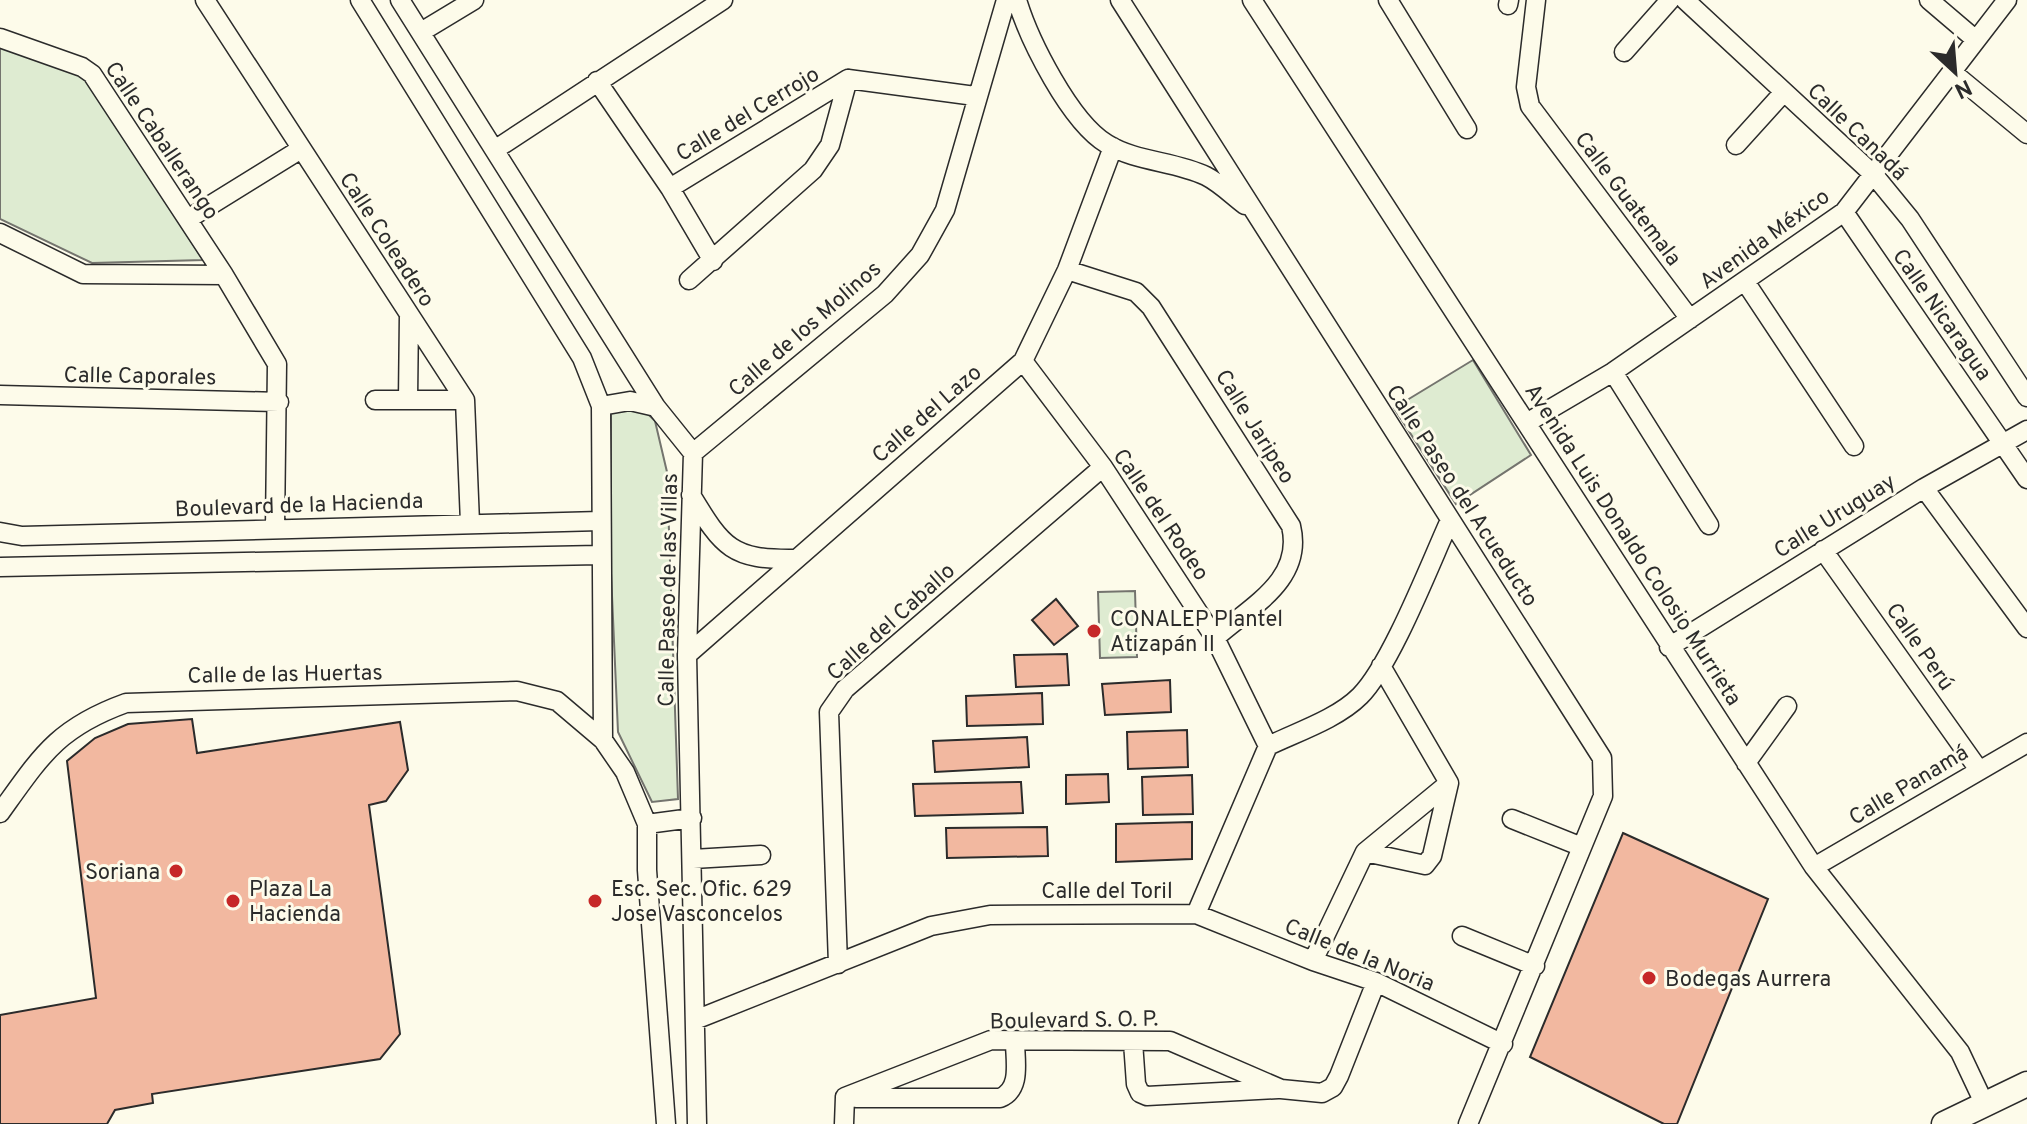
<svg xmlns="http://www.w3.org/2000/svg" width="2027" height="1124" font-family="Overpass,sans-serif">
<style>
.green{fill:#deebd1;stroke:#74746e;stroke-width:2}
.building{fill:#f2b8a0;stroke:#2b2b2b;stroke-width:2}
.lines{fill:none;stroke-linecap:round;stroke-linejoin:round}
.minor-casing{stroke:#2b2b2b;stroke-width:21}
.major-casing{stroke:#2b2b2b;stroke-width:27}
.minor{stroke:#fdfbea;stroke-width:18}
.major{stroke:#fdfbea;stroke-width:24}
.poi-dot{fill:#c62828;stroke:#fdfbea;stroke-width:3}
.labels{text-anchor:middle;stroke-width:6;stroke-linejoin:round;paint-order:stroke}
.street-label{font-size:22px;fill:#2b2b2b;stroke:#fdfbea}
.poi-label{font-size:22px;fill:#2b2b2b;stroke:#fdfbea;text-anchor:start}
</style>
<rect width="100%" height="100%" fill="#fdfbea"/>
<path class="green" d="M0 42 84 74 203 260 92 263 0 219Z
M1473 360 1531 455 1456 504 1394 408Z
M620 408 643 409 655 421 667 472 678 799 652 802 618 732 611 573V412Z
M1135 591 1137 657 1100 658 1098 592Z"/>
<path class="building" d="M1056 599 1078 626 1054 645 1032 620Z
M1067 654 1069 685 1016 687 1014 655Z
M1170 680 1171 712 1105 715 1102 684Z
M1042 693 1043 724 967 726 966 696Z
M192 719 197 753 400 722 408 770 386 801 369 805 400 1034 380 1059 152 1094 153 1103 115 1110 107 1124H0V1015L96 998 67 761 95 738 128 724Z
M1187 730 1188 767 1128 769 1127 732Z
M1027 737 1029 767 935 772 933 741Z
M1108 774 1109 802 1066 804V775Z
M1192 775 1193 814 1143 815 1142 777Z
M1021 782 1023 813 915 816 913 784Z
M1192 822V859L1116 862V824Z
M1047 827 1048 856 947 858 946 828Z
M1623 833 1768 899 1677 1124H1664L1530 1057Z"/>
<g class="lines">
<defs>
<path id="minor" d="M205 0 465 400 470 523
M360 0 582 358 601 406 603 740 625 772 647 824V870L666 1124
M400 0 656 407 693 453 687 655 697 1124
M1017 0C1029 40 1070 122 1107 144 1136 162 1175 161 1206 176 1220 183 1233 196 1245 205
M1120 0 1602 758 1603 796 1468 1124
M1252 0 1814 867 1960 1052 1985 1105
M1388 0 1467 129
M1536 0 1526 87 1530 106 1690 319
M1685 0 1874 175 1910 219 2027 397
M1929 0 1976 40
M1508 5 1509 0
M421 32 474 0
M0 38 82 67 92 74 224 275 277 364 275 528
M1624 52 1670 0
M1952 72 2027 134
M597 81 670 188 713 261
M1736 145 1783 93
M496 149 723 0
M670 188 848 79 975 96
M1844 212 2027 479
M188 219 301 149
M0 233 83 274 224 275
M1067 270 1136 292 1151 307 1291 526C1304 580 1251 606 1215 638
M689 280 813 170 830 145 848 79
M1746 283 1854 446
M1023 361 1103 467 1215 638 1268 746
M1613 372 1709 525
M0 395 279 402
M375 400H465
M408 400 409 314
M601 406 630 401 656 407
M1528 422 1613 372 1844 212 2007 0
M693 453 885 294 920 255 945 210 1006 0
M1924 488 2027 628
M691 495C723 548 732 560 795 559
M0 532 22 536 600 521
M1823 550 1979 770
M0 567 599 555
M1669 647 1924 488 2027 430
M687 655 1023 361 1067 270 1113 147
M1746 763 1787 706
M0 813C41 756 57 728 126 703L517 691 557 701 603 740
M1512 819 1582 847
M647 824 692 818
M1365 852 1425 865 1432 856 1449 783 1381 666
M693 859 761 855
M1814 867 2027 743
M1196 914 1268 746C1297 732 1337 719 1360 696 1391 665 1430 564 1450 520
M1462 936 1535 966
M1313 961 1365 852 1449 783
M838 964 829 712 845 689 1103 467
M695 1020 931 926 990 915 1196 914 1313 961 1376 982 1503 1044
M1133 1042 1136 1084 1140 1093 1147 1096 1278 1089
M845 1097 991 1040 1170 1041 1281 1089 1322 1093 1333 1087 1339 1076 1376 982
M856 1098H1000C1022 1089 1015 1061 1015 1041
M844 1124 845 1097"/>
<path id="major" d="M1944 1124 2027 1084"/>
</defs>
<use href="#minor" class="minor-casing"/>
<use href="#major" class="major-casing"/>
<use href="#minor" class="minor"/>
<use href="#major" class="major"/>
</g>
<g class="poi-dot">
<circle cx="1094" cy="631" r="8"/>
<circle cx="176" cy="871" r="8"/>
<circle cx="233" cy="901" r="8"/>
<circle cx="595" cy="901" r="8"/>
<circle cx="1649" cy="978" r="8"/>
</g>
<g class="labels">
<g class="street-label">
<text transform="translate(747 113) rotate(-31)" y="8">Calle del Cerrojo</text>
<text transform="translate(1858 131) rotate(44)" y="8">Calle Canadá</text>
<text transform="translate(163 140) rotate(56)" y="8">Calle Caballerango</text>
<text transform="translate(1629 198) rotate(53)" y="8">Calle Guatemala</text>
<text transform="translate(1764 238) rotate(-36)" y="8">Avenida México</text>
<text transform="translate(388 239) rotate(57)" y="8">Calle Coleadero</text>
<text transform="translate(1943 314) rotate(55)" y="8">Calle Nicaragua</text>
<text transform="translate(804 328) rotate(-41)" y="8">Calle de los Molinos</text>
<text transform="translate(140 375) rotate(1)" y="8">Calle Caporales</text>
<text transform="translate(926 413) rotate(-41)" y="8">Calle del Lazo</text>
<text transform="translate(1256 426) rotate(58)" y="8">Calle Jaripeo</text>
<text transform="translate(1463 495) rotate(57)" y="8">Calle Paseo del Acueducto</text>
<text transform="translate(299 504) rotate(-2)" y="8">Boulevard de la Hacienda</text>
<text transform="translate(1162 514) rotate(56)" y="8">Calle del Rodeo</text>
<text transform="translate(1834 515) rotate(-32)" y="8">Calle Uruguay</text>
<text transform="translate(1634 544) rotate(57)" y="8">Avenida Luis Donaldo Colosio Murrieta</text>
<text transform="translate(667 590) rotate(-89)" y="8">Calle Paseo de las Villas</text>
<text transform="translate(890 621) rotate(-42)" y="8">Calle del Caballo</text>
<text transform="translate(1921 646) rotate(55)" y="8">Calle Perú</text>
<text transform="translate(285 673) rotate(-1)" y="8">Calle de las Huertas</text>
<text transform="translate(1908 784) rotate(-31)" y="8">Calle Panamá</text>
<text x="1107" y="898">Calle del Toril</text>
<text transform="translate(1360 954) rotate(22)" y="8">Calle de la Noria</text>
<text transform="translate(1074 1019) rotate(-1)" y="8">Boulevard S. O. P.</text>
</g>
<g class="poi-label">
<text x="1110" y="626">CONALEP Plantel<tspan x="1110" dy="25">Atizapán II</tspan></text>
<text x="160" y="879" text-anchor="end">Soriana</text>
<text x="249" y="896">Plaza La<tspan x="249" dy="25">Hacienda</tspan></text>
<text x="611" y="896">Esc. Sec. Ofic. 629<tspan x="611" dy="25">Jose Vasconcelos</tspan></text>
<text x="1665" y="986">Bodegas Aurrera</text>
</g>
</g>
<g transform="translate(1955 72) rotate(154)" stroke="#fdfbea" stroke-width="6" paint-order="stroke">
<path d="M0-6L14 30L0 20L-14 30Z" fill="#2b2b2b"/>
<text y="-12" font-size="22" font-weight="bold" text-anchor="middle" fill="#2b2b2b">N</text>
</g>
</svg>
